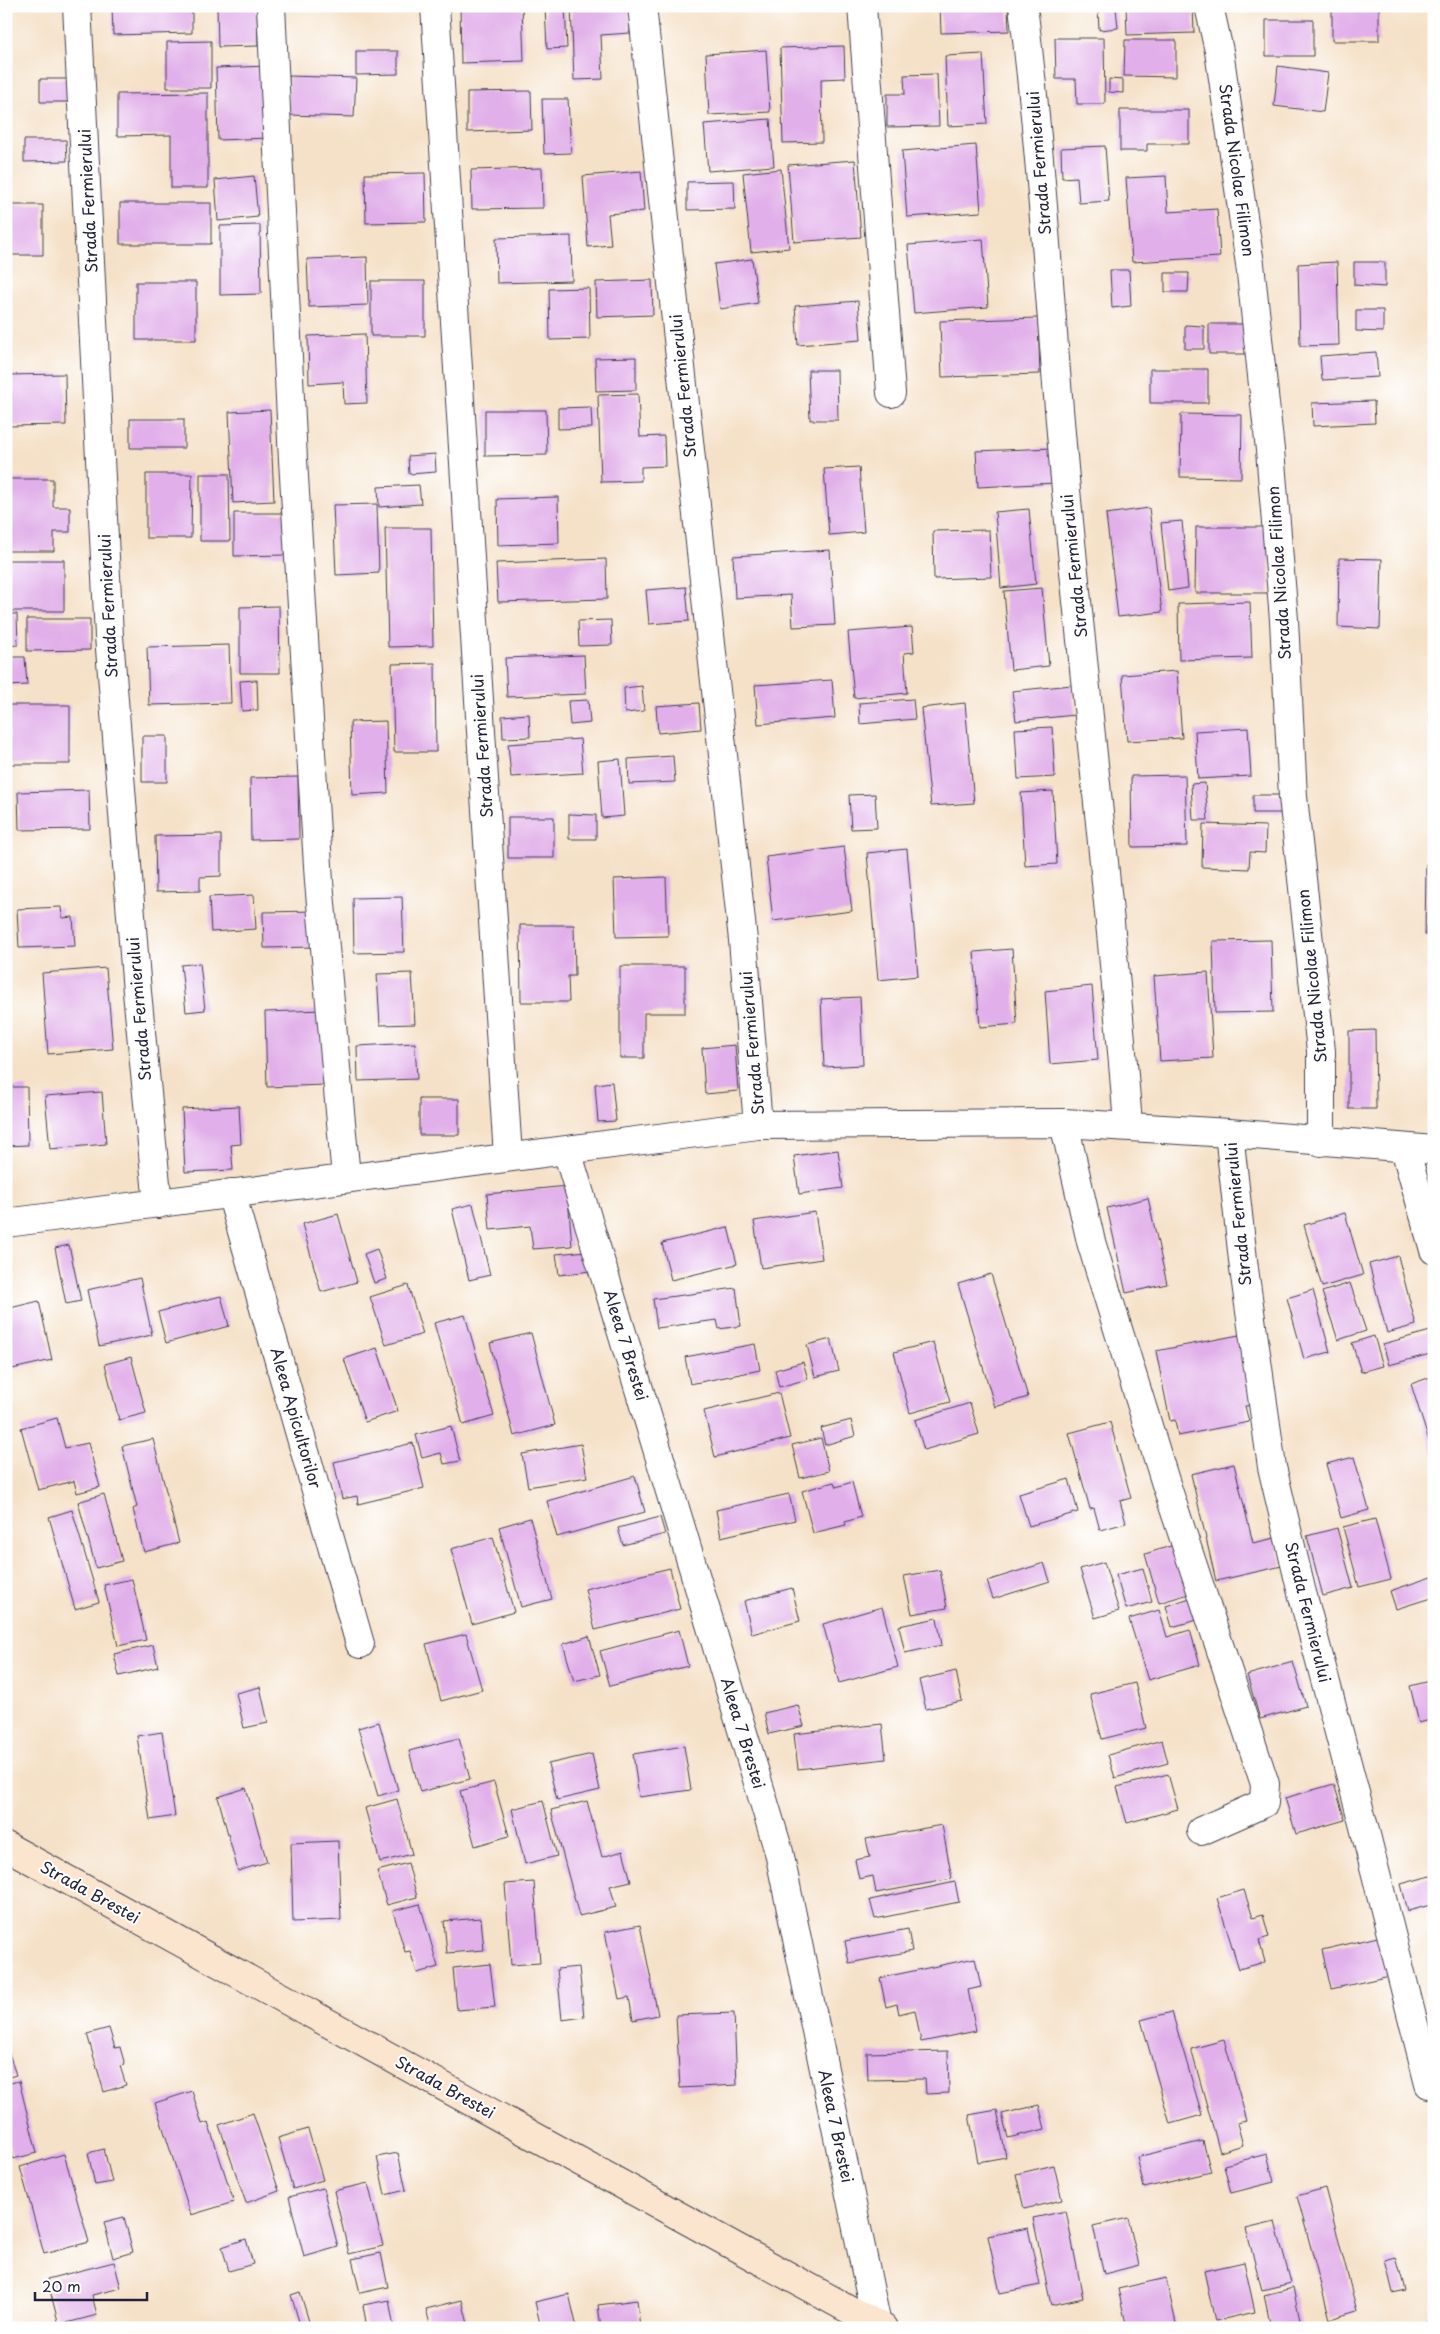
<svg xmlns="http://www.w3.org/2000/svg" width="1440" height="2334" font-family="'Playpen Sans',sans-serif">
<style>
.building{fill:#e1afe9}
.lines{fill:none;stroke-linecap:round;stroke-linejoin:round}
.minor-casing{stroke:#423f50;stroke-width:30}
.secondary-casing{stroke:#423f50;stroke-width:30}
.minor{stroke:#fff;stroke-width:28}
.secondary{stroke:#fce5cf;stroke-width:28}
.labels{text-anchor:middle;stroke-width:4;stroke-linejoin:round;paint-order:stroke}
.street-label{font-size:16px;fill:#22223b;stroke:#fff}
</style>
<rect width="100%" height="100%" fill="#fff"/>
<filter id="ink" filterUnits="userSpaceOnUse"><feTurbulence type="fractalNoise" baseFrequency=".02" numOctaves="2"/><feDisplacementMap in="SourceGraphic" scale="10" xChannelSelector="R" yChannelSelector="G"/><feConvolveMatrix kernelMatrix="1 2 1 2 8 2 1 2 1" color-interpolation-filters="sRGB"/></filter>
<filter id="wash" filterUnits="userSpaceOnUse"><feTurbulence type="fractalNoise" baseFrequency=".0096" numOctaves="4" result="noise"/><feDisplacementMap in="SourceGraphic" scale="20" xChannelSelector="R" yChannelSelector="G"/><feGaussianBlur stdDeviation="1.12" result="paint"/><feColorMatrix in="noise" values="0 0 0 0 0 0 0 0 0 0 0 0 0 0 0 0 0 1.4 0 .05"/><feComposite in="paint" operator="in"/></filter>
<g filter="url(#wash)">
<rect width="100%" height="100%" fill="#f5e1c8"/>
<g id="blocks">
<path class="building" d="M112 6H192V33L113 35Z
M217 6H257L258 46 218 47Z
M460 6H522L524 61 461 63Z
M545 6H565L567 48 547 49Z
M571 6H629L630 33 601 35 603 79 574 80Z
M940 6H1008L1009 31 941 33Z
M1126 6H1193L1194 33 1127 35Z
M1332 6H1379V41H1332Z
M1116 8 1118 28 1099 30 1098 9Z
M1266 20H1313V56H1266Z
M1055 38H1104L1105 104H1077L1076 79H1056Z
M1125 40H1176V77L1124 76Z
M211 41V88H167V42Z
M844 46 845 78 821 79 822 142 783 143 780 48Z
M766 50 770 112 709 115 706 54Z
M356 51H398V74L356 75Z
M983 54 987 124 948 126 945 56Z
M267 66 269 138 218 140 216 68Z
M1278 66 1328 73 1323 112 1274 106Z
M937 74 939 126 887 127V94H905L904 75Z
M289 76 356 78 354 117 288 115Z
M40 79H70V102H40Z
M1109 79 1123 80V93L1109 92Z
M531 91 532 130 467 132V92Z
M208 93V188H171V135L117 136V94Z
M542 99H568L571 153 544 154Z
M1120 110H1189V144H1147V151H1120Z
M770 119 774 166 708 171 704 124Z
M24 140H66L67 161 24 162Z
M976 145 981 212 907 217 902 151Z
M1105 146 1109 201 1079 203 1077 177 1062 178 1061 148Z
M855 160 861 237 794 242 788 165Z
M542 168 543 208 472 209 471 170Z
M781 169 789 248 751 252 743 173Z
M641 171 644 211 608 214 611 245 588 247 583 176Z
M425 173 426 222 366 223 365 174Z
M254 176 258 217 218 221 215 180Z
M1166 176 1168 212 1217 209 1220 257 1132 262 1126 178Z
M734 181 735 209 687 210V182Z
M120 203H211V244H120Z
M6 205H43V255H6Z
M260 225 261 294 220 295V226Z
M571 236 572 281 497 283 496 238Z
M983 239 988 307 914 313 908 245Z
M367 257 368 305 309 307 307 259Z
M752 259 758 303 720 309 714 264Z
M1337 262 1339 345 1300 346 1298 264Z
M1354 262H1385V287L1354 285Z
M1110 270H1129L1131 306 1112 308Z
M1165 273H1189L1188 292H1165Z
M652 280 653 315 597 317 596 282Z
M371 281H425V336H371Z
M136 282H196V340H136Z
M589 288 590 339 550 340 549 289Z
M858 301 861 340 798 345 795 306Z
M1356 310H1383V332L1356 331Z
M1038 318 1040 374 942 377 940 321Z
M1209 324H1246V354H1209Z
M1185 325 1204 326V349H1185Z
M365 334 367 403 344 404 343 382 309 384 308 336Z
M1432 344H1434V392H1431Z
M1376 352 1378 377 1322 380 1320 356Z
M636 357V390L596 391 595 358Z
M1150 369H1208V403H1150Z
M808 370H837L838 420H810Z
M65 374 66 425 6 426V375Z
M638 394 640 437 664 436 665 466 641 467V481L601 482 598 395Z
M1374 401 1375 423 1313 426 1312 403Z
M591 407 592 428 558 429V408Z
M270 410 274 501 233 503 229 412Z
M485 410H546L547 455 485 456Z
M1181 414 1242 415 1241 478 1180 477Z
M130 419H184V448H130Z
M1054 448 1056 483 978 487 976 451Z
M435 454 436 472 409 474 408 456Z
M859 467 864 532 829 535 824 469Z
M146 474H192L191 538H146Z
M200 474H229L230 541H200Z
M6 479H53V507H70V532H54V551H6Z
M419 485 421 504 379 507 378 487Z
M558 497 559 543 498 545 497 499Z
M377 504 379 573 336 575 333 505Z
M1149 508 1162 612 1118 617 1106 514Z
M1029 509 1036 584 1001 588 995 512Z
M234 513H285V555L234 556Z
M1182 521 1188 588 1168 591 1161 523Z
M1196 527H1270L1269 593H1195Z
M385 528H431L433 646 388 647Z
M989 530 991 577 934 579 933 531Z
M830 550 835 625 793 627 791 595 735 598 733 556Z
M1339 558 1382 559 1380 629 1338 627Z
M606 559 607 599 498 602 496 563Z
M6 560H64V611H6Z
M686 587 689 621 649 624 646 590Z
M1042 588 1049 666 1011 670 1004 591Z
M1250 602 1252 658 1179 660 1178 604Z
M279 606 280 673H240V607Z
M6 614H17L18 645 6 646Z
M27 619H90V650L27 651Z
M611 620 612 645 579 646 578 621Z
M912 627 914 652 904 653 907 693 854 698 848 632Z
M229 645 231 703 149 705 147 647Z
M584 655 586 694 507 697 505 658Z
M1432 656H1434V724H1430Z
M6 657H25L27 685 6 686Z
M435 663 436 752H394L392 664Z
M1177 671 1182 738 1127 741 1122 675Z
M257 680 258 710 242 711 240 681Z
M832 680 835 718 758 724 755 685Z
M1072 685 1075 715 1016 721 1012 691Z
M642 686 644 711 625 713 624 688Z
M913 699 915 719 860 724 859 703Z
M588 700 590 723 570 725 568 701Z
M699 703 701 729 658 733 656 706Z
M965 703 974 803 931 806 921 708Z
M9 705H70V764H9Z
M529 714 530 737 503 738 502 716Z
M386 721 388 793 352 795 350 722Z
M1052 727 1055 777 1018 779 1015 729Z
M1248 728 1251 776 1198 779 1195 731Z
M142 736H167V782H142Z
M580 739 583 773 511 777 508 744Z
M673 756 675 782 629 784 628 759Z
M620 759 624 816 602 818 598 761Z
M1185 775 1187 846 1132 847 1131 776Z
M298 777 299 839 251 840 250 778Z
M1205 783 1208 820H1193L1191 784Z
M89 790 90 829 19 830 18 792Z
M1053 791 1057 864 1025 866 1021 793Z
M875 794 877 828 851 829 849 795Z
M1253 795H1287V813H1253Z
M569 814 596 815V839H569Z
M508 817H554V858H508Z
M1203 824 1266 826 1265 853 1250 852 1249 869 1202 867Z
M221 835V876L200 877V891L156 892 155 836Z
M844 847 852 911 773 921 766 857Z
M907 849 918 976 878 980 867 853Z
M1426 864 1434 865V935H1425Z
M666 877 668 936 616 937 614 879Z
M254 895 256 929 211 932 209 897Z
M402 897 404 952 354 953 353 898Z
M61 907 62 918 73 917 75 946 19 948 17 909Z
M316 911V947L264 948 263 912Z
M520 925H574L575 976H568L569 1002H521Z
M1271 940 1273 1012 1215 1013 1213 941Z
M1012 949 1017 1024 980 1027 974 952Z
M200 963 205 1010 186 1012 181 965Z
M620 966H685V1013H644V1058H620Z
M106 968 113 1049 48 1054 42 973Z
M1208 972 1213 1058 1160 1061 1154 976Z
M412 973 415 1024 380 1025 377 974Z
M1092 986 1098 1060 1050 1064 1045 991Z
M860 997 863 1065 824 1067 821 999Z
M324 1010 326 1085 267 1087 265 1012Z
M1375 1030 1376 1109H1349V1031Z
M415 1043 417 1079 358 1081 357 1046Z
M735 1045 738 1091 705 1094 702 1048Z
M612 1082 616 1121 598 1122 595 1084Z
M6 1087H27L28 1145 6 1146Z
M102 1092 106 1144 50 1149 45 1096Z
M419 1099H459V1135H419Z
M239 1106 241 1144 231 1145 233 1170 185 1172 182 1109Z
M838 1150 843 1188 799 1194 794 1156Z
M567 1186 572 1246 533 1249 530 1226 490 1230 487 1194Z
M1148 1198 1167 1284 1126 1293 1107 1208Z
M473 1204 490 1275 469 1280 452 1209Z
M815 1212 822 1259 761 1268 754 1221Z
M1345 1213 1363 1275 1322 1287 1304 1225Z
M338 1214 357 1282 321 1292 302 1224Z
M728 1227 737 1264 671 1280 662 1243Z
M69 1245 81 1301 66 1304 55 1248Z
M377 1249 387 1279 374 1283 364 1254Z
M587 1251 590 1271 559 1275 556 1254Z
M1398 1256 1416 1325 1387 1333 1369 1264Z
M991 1274 1028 1397 995 1407 958 1284Z
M140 1278 152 1335 99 1346 87 1290Z
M1350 1283 1366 1331 1338 1340 1322 1292Z
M408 1285 423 1334 386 1345 370 1297Z
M736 1288 741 1326 719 1329 717 1320 657 1328 653 1299Z
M1313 1290 1330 1352 1304 1359 1287 1298Z
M221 1296 229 1326 166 1343 158 1312Z
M39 1301 52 1360 12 1369 6 1342V1309Z
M465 1315 494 1416 463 1425 434 1323Z
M1434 1330V1353L1389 1365 1383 1344Z
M531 1333 555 1425 514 1436 490 1343Z
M1239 1335 1253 1405 1245 1406 1249 1422 1178 1436 1175 1420 1170 1421 1156 1351Z
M1374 1336 1383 1366 1361 1372 1352 1343Z
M831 1339 839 1371 815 1377 807 1345Z
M933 1342 950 1402 910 1413 894 1352Z
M755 1344 760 1370 690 1384 685 1357Z
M377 1348 398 1411 365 1422 344 1359Z
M131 1357 146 1413 119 1420 105 1364Z
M803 1362 808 1379 779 1387 775 1370Z
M1434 1376V1454H1433L1411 1384Z
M779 1393 790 1438 715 1457 704 1411Z
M970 1403 979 1434 924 1450 915 1420Z
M57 1418 65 1448 88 1443 100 1487 77 1493 74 1481 38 1490 21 1428Z
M851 1420 855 1436 825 1445 821 1428Z
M1110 1422 1131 1498 1120 1501 1126 1523 1100 1530 1094 1508 1090 1509 1069 1433Z
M451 1426 460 1461 444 1464 441 1453 422 1458 416 1435Z
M821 1438 829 1471 800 1478 792 1445Z
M153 1439 179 1543 144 1552 133 1509 137 1507 122 1446Z
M413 1443 424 1488 358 1504 357 1496 342 1499 334 1462Z
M581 1444 587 1477 528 1487 522 1454Z
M1354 1457 1369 1510 1341 1518 1326 1464Z
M1234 1464 1253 1543 1275 1538 1282 1566 1216 1581 1191 1474Z
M635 1476 645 1512 557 1537 547 1501Z
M1069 1479 1078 1512 1029 1526 1019 1494Z
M834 1482 836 1487 852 1482 861 1517 845 1522 846 1525 813 1533 802 1491Z
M104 1494 122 1561 96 1568 78 1502Z
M789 1494 795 1520 721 1537 716 1510Z
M72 1510 99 1602 75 1609 49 1517Z
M660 1517 665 1534 623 1545 618 1528Z
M530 1518 552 1599 521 1607 499 1527Z
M1375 1519 1391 1579 1359 1587 1343 1527Z
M1337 1528 1353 1588 1323 1596 1307 1536Z
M493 1537 514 1612 472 1624 451 1549Z
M1177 1544 1192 1593 1159 1603 1145 1554Z
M1104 1562 1119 1611 1095 1618 1080 1569Z
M1044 1563 1050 1581 993 1599 987 1581Z
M670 1568 680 1609 595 1630 585 1589Z
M1143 1568 1152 1602 1126 1609 1116 1575Z
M940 1570 947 1608 912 1614 904 1576Z
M1434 1576V1597L1396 1609 1390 1591Z
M132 1579 146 1640 118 1646 104 1585Z
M792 1588 800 1621 752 1634 744 1601Z
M1193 1597 1200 1619 1172 1627 1166 1606Z
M882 1607 898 1667 839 1683 823 1624Z
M1159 1610 1167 1637 1190 1630 1200 1665 1148 1680 1129 1619Z
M937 1618 942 1645 905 1653 899 1626Z
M679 1630 688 1666 610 1686 600 1651Z
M466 1634 482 1690 441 1701 426 1644Z
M589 1636 600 1675 574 1681 563 1644Z
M153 1645 158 1667 119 1676 114 1654Z
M1293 1662 1306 1706 1260 1719 1247 1675Z
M956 1671 962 1701 926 1709 919 1680Z
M1434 1680V1719L1419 1723 1410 1686Z
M1135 1683 1146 1728 1102 1739 1090 1694Z
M260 1687 268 1723 244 1728 236 1693Z
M798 1705 804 1726 769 1734 764 1713Z
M379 1722 398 1790 378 1796 358 1728Z
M882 1724 886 1759 798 1769 794 1734Z
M162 1732 175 1816 150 1820 137 1736Z
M459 1738 470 1779 420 1792 409 1751Z
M1162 1740 1168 1763 1115 1778 1108 1755Z
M684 1746 691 1790 639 1797 633 1754Z
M592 1754 600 1790 557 1800 548 1764Z
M1168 1774 1178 1809 1127 1823 1117 1787Z
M494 1782 509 1836 475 1846 460 1791Z
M1334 1784 1345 1820 1296 1834 1285 1798Z
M246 1788 267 1862 238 1871 218 1797Z
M397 1799 412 1854 380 1862 365 1808Z
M543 1801 557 1856 525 1864 512 1809Z
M587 1801 602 1857 623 1851 631 1881 610 1886 616 1907 579 1916 551 1810Z
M942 1825 952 1879 876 1893 873 1876 859 1879 855 1860 870 1857 866 1839Z
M338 1841 341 1920 293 1922 291 1843Z
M408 1863 417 1897 387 1905 377 1871Z
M1434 1875V1904L1408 1911 1401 1884Z
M534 1882 540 1963 511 1965 505 1884Z
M955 1882 959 1902 875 1919 870 1900Z
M1244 1890 1253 1918 1263 1915 1269 1937 1259 1940 1265 1962 1239 1969 1217 1898Z
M420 1904 438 1967 417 1973 410 1951 405 1952 393 1911Z
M481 1918 484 1950 447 1953 444 1921Z
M640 1925 658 2015 633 2020 629 1997 619 1999 605 1932Z
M908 1929 912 1951 849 1963 845 1941Z
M1382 1936 1390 1976 1331 1989 1322 1950Z
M975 1958 981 1987 968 1990 976 2031 921 2042 915 2010 899 2014 897 2004 886 2007 880 1978Z
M490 1964 495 2007 457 2010 453 1968Z
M579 1967 584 2017 562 2020 557 1969Z
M1172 2012 1202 2115 1170 2124 1141 2020Z
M734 2013 737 2085 680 2088 676 2015Z
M109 2028 115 2048 120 2047 125 2065 120 2066 126 2085 104 2092 87 2034Z
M1224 2040 1247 2121 1237 2123 1243 2145 1220 2152 1191 2049Z
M6 2044 16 2075 6 2078Z
M948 2051 949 2093 926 2094 925 2079 868 2080 867 2053Z
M19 2081 37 2153 13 2159 6 2134V2084Z
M192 2091 202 2124 208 2122 234 2202 191 2215 155 2103Z
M1039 2105 1045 2129 1008 2138 1002 2114Z
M997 2110 1006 2157 978 2162 969 2115Z
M253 2113 279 2191 246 2203 219 2125Z
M308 2129 323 2180 293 2189 278 2138Z
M1203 2141 1211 2172 1144 2188 1137 2157Z
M104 2149 112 2182 95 2185 88 2153Z
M398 2153 406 2190 385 2195 377 2157Z
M64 2154 89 2242 44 2254 20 2167Z
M1267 2154 1274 2182 1231 2193 1224 2165Z
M1054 2165 1062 2200 1024 2209 1016 2174Z
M368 2183 383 2246 349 2254 334 2191Z
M323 2188 338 2247 304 2257 289 2197Z
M1325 2188 1357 2311 1330 2319 1297 2196Z
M1066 2211 1083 2298 1051 2305 1033 2218Z
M124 2217 133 2252 113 2258 104 2222Z
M1128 2218 1139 2265 1104 2274 1093 2226Z
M1275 2222 1291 2283 1262 2290 1246 2229Z
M1028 2228 1040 2285 1000 2293 988 2236Z
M246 2239 253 2264 229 2271 222 2247Z
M381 2253 388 2287 360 2293 352 2259Z
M1396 2257 1405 2290 1393 2293 1385 2260Z
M114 2262 121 2288 92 2295 97 2315 59 2325 47 2279Z
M1244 2262 1255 2312 1215 2321 1204 2271Z
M1166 2278 1177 2328H1127L1118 2289Z
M1293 2288 1302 2328H1271L1264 2295Z
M300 2292 311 2328H301L291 2295Z
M569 2294 577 2328H541L535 2302Z
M389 2300 394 2328H367L363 2305Z
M462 2300 469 2328H431L426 2309Z
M637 2300 640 2328H601L598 2305Z
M1434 2320V2328H1424L1422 2323Z"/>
</g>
</g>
<g filter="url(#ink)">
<use href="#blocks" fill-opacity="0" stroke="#423f50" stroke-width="1"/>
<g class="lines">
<defs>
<path id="minor" d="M77 6 109 636 137 992 158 1204
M271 6 293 460 319 882 346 1177
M435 6 508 1157
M642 6 743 940 758 1125
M862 6 891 393
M1023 6C1043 167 1051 329 1066 490 1086 702 1112 913 1128 1125
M1209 6 1219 51 1250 264 1270 450 1284 620 1293 797 1321 1051V1142
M1064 1123 1091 1242 1165 1481 1265 1784 1264 1803 1201 1831
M1229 1133 1244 1269 1272 1467 1301 1589 1363 1823 1429 2084
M1405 1149 1434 1250
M567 1151 779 1852 877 2325
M231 1193 360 1644
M6 1223 758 1125 1064 1123 1229 1133 1434 1150"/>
<path id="secondary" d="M6 1846 883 2328"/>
</defs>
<use href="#minor" class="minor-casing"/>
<use href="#secondary" class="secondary-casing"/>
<use href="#minor" class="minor"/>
<use href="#secondary" class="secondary"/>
</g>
</g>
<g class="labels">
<g class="street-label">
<text transform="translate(1039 163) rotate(-95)" y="6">Strada Fermierului</text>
<text transform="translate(1237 170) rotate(82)" y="6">Strada Nicolae Filimon</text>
<text transform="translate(88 201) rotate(-93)" y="6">Strada Fermierului</text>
<text transform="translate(683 386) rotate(-96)" y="6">Strada Fermierului</text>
<text transform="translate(1074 566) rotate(-96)" y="6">Strada Fermierului</text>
<text transform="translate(1279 573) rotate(-94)" y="6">Strada Nicolae Filimon</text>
<text transform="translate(108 606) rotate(-93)" y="6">Strada Fermierului</text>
<text transform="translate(482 746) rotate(-94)" y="6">Strada Fermierului</text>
<text transform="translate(1312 976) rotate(-96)" y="6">Strada Nicolae Filimon</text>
<text transform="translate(139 1009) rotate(-95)" y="6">Strada Fermierului</text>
<text transform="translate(752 1043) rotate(-95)" y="6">Strada Fermierului</text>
<text transform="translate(1238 1214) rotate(-96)" y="6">Strada Fermierului</text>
<text transform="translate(626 1345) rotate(73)" y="6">Aleea 7 Brestei</text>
<text transform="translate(296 1418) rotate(74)" y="6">Aleea Apicultorilor</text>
<text transform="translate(1308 1612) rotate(76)" y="6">Strada Fermierului</text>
<text transform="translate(743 1733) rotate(73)" y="6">Aleea 7 Brestei</text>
<text transform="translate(90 1892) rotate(29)" y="6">Strada Brestei</text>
<text transform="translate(445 2087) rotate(29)" y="6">Strada Brestei</text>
<text transform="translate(836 2126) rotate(78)" y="6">Aleea 7 Brestei</text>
</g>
</g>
<rect width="1440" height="2334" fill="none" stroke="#fff" stroke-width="25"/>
<path d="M35 2292v8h112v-8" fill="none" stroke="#22223b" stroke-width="2.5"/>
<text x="42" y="2292" font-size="15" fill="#22223b" stroke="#ffffff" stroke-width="4" paint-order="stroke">20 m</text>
</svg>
